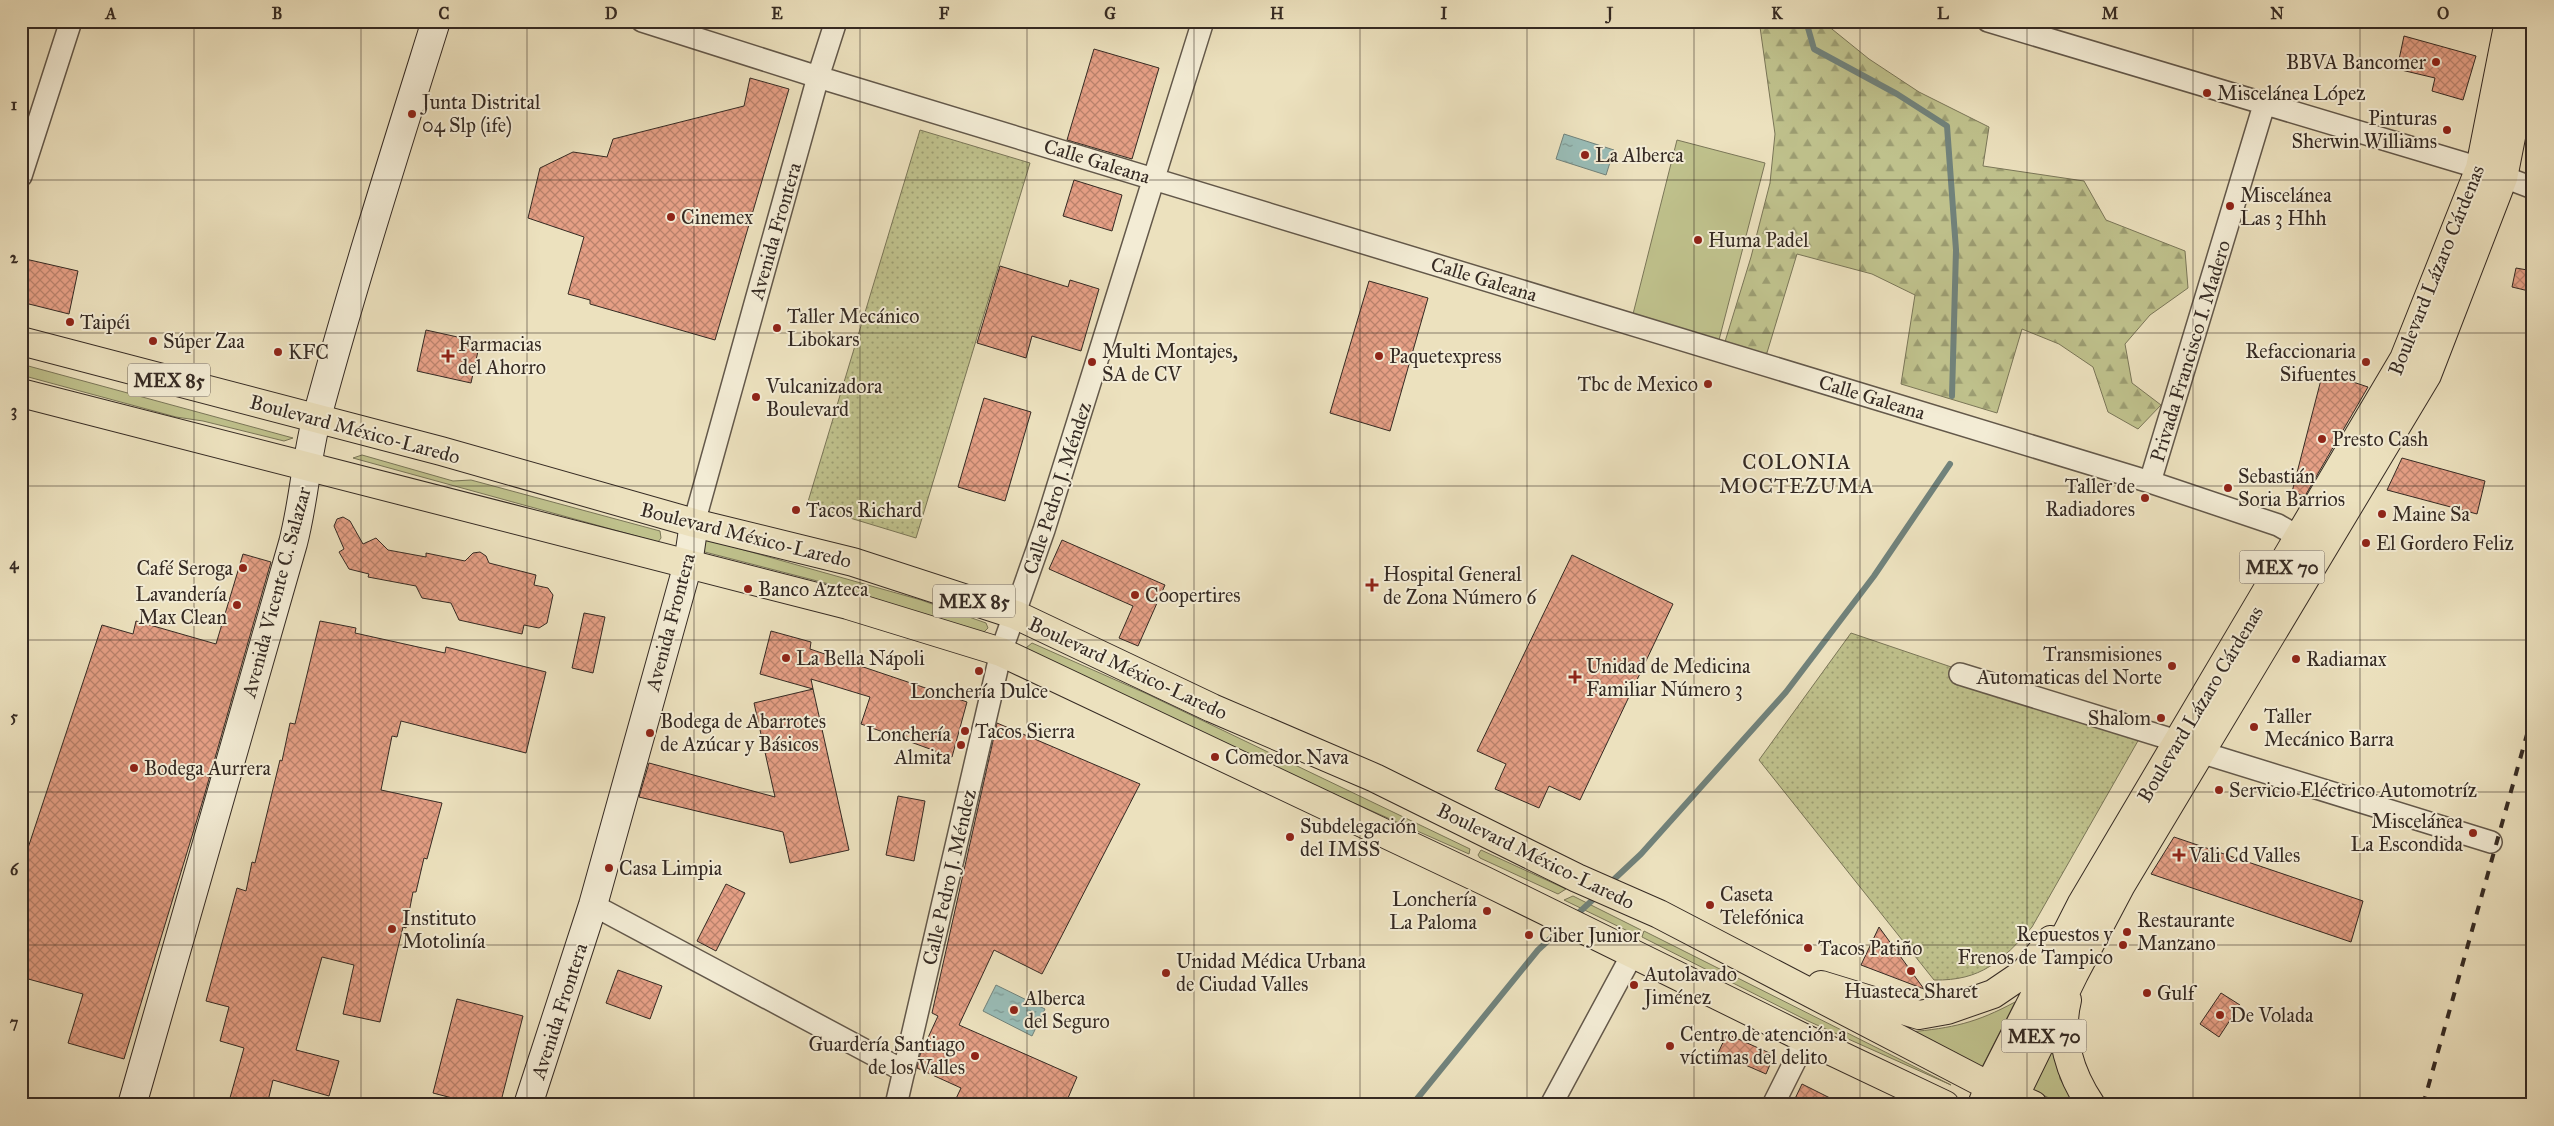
<svg xmlns="http://www.w3.org/2000/svg" width="2554" height="1126" font-family="'IM FELL Great Primer',serif">
<style>
.grass{fill:url(#grass-dots);stroke:#7a7658}
.forest{fill:url(#forest-firs);stroke:#7a7658}
.garden{fill:#bfc18c;stroke:#7a7658}
.water{fill:url(#water-ripples);stroke:#71827b}
.lines{fill:none;stroke-linecap:round;stroke-linejoin:round}
.stream{stroke:#71827b;stroke-width:6}
.building{fill:url(#building-cross-hatch);stroke:#352a23}
.street-casing{stroke:#63584a;stroke-width:24}
.secondary-casing{stroke:#352a23;stroke-width:30}
.primary-casing{stroke:#352a23;stroke-width:30}
.street{stroke:#f3ecd5;stroke-width:21}
.secondary{stroke:#f3ecd5;stroke-width:28}
.primary{stroke:#ece1be;stroke-width:28}
.rail{stroke:#352a23;stroke-width:4;stroke-dasharray:9 9;stroke-linecap:butt}
.grid{fill:none;stroke:#352a23;stroke-width:1;stroke-opacity:0.55}
.poi-dot{fill:#8f2418;stroke:#f3ecd5;stroke-width:2}
.labels{text-anchor:middle;stroke-width:4;stroke-linejoin:round;paint-order:stroke}
.shield{fill:#f3ecd5;stroke:#6e6458;stroke-width:1}
.shield-label{font-size:19px;font-weight:bold;fill:#352a23}
.poi-label{font-size:20px;fill:#352a23;stroke:#f3ecd5;text-anchor:start}
.street-label{font-size:20px;fill:#352a23;stroke:#f3ecd5}
.neighbourhood-label{font-size:21px;letter-spacing:1px;fill:#352a23;stroke:#f3ecd5}
.neatline{fill:none;stroke:#352a23;stroke-width:2}
.grid-label{font-size:16px;text-anchor:middle;font-weight:bold;fill:#352a23}
</style>
<defs>
<pattern id="grass-dots" width="8" height="8" patternUnits="userSpaceOnUse" patternTransform="scale(1.25)"><rect width="8" height="8" fill="#bfc18c"/><path d="M2 2h.1M6 6h.1" fill="none" stroke="#9c9d72" stroke-width="1.8" stroke-linecap="round"/></pattern>
<pattern id="forest-firs" width="22" height="20" patternUnits="userSpaceOnUse" patternTransform="scale(1.25)"><rect width="22" height="20" fill="#bfc18c"/><path d="M5 1l3.5 6h-7zM16 11l3.5 6h-7z" fill="#9c9d72"/></pattern>
<pattern id="water-ripples" width="26" height="14" patternUnits="userSpaceOnUse" patternTransform="scale(1.25)"><rect width="26" height="14" fill="#99bcb6"/><path d="M2 4q2-2 4 0t4 0M15 11q2-2 4 0t4 0" fill="none" stroke="#7e9994"/></pattern>
<pattern id="building-cross-hatch" width="8" height="8" patternUnits="userSpaceOnUse" patternTransform="scale(1.25)"><rect width="8" height="8" fill="#e59f85"/><path d="M0 0l8 8M0 8l8-8" fill="none" stroke="#ba826c"/></pattern>
</defs>
<rect width="100%" height="100%" fill="#ece1be"/>
<filter id="stains"><feTurbulence type="fractalNoise" baseFrequency=".004" numOctaves="4"/><feColorMatrix values="0 0 0 0 .2 0 0 0 0 .09 0 0 0 0 .02 0 0 0 .5 -.17"/></filter>
<radialGradient id="worn" r=".72"><stop offset=".6" stop-color="#630" stop-opacity="0"/><stop offset="1" stop-color="#630" stop-opacity=".3"/></radialGradient>
<path class="grass" d="M920 130 1030 163 916 538 807 505Z
M1851 633 2143 732 2032 927C2002 961 1981 981 1934 980L1759 760Z"/>
<path class="forest" d="M1764 21H1822L1869 59 1919 92 1989 127 1983 166 2084 181 2106 220 2185 251 2188 288 2150 315 2125 344 2132 383 2161 405 2138 429 2108 412 2093 367 2059 344 2022 329 1997 413 1901 384 1915 295 1872 274 1797 254 1766 356 1724 345 1751 257 1770 183 1775 134 1760 27Z"/>
<path class="garden" d="M1677 140 1765 163 1719 340 1632 318Z
M21 364 293 438 284 441 203 421 176 417 21 375Z
M362 455 453 481 471 480 660 531 661 538 658 542 353 458Z
M705 539 921 600 986 623 988 628 982 634 829 584 701 551Z
M1032 643 1145 693 1470 849 1469 854 1327 791 1028 652 1026 648Z
M1481 850 1566 889 1558 894 1480 858 1478 855Z
M1573 896 1641 930 1638 936 1564 900Z
M1644 931 1951 1085 1808 1021 1642 937Z
M2015 1002 1981 1069 1909 1032C1953 1028 1976 1023 2015 1002Z
M2054 1037 2060 1079 2076 1105H2063L2031 1089Z"/>
<path class="water" d="M1564 134 1614 150 1606 175 1556 159Z
M996 985 1045 1009 1032 1036 983 1011Z"/>
<g class="lines">
<path class="stream" d="M1806 21 1814 49 1897 94 1947 126 1956 250 1952 396
M1609 884 1641 854 1786 692 1874 576 1950 464
M1574 917 1598 895
M1412 1105 1538 950 1563 927"/>
</g>
<path class="building" d="M2404 36 2476 56 2463 100 2432 91 2435 78 2397 69Z
M1094 49 1159 68 1132 159 1067 140Z
M750 78 789 89 715 340 590 304V300L568 294 584 237 528 218 540 168 573 152 607 157 613 139 744 106Z
M1074 180 1122 195 1112 231 1063 216Z
M21 258 78 271 69 314 21 302Z
M1000 266 1068 287 1070 280 1099 289 1081 351 1032 336 1026 358 977 343Z
M2516 268 2533 271V292L2512 287Z
M1369 281 1428 298 1390 431 1330 413Z
M426 330 480 342 471 383 417 371Z
M2323 372 2368 387 2305 496 2292 492Z
M984 398 1031 412 1005 501 958 487Z
M2402 458 2485 481 2477 514 2387 490Z
M343 517 350 521 363 544 376 538 388 550 426 557V553L465 561 473 553 480 552 486 556 489 563 536 575 534 585 548 588 553 595 547 623 539 628 524 625 522 634 459 620 451 603 422 598 416 586 368 577 369 574 349 569 339 552 344 549 334 526 337 519Z
M1062 540 1165 585 1138 646 1119 638 1133 606 1049 569Z
M243 554 271 562 203 800 124 1059 68 1043 83 994 21 977V869L102 625 133 634 136 621 216 644Z
M1572 555 1673 604 1580 800 1549 786 1539 808 1495 789 1506 764 1477 751Z
M584 613 605 617 593 673 572 668Z
M320 621 356 628 355 633 445 653 446 647 546 672 526 753 401 721 397 737 392 736 381 790 442 803 427 859 424 858 416 892H413L406 928 403 927 380 1022 343 1014 354 965 322 957 296 1050 339 1061 329 1096 273 1080 267 1105H228L244 1048 220 1041 229 1007 206 1001 237 888 246 891 252 862 255 863 280 760 282 761 290 723 295 724Z
M771 631 811 642 810 649 967 702 952 757 861 724 870 697 811 679 813 689 760 674Z
M813 689 849 850 790 863 783 832 639 797 649 763 775 797 754 703Z
M997 723 1140 784 1042 974 994 950 959 1025 1077 1077 1065 1105H953L961 1088 917 1068 920 1055 938 1016 932 1013Z
M898 796 925 801 914 861 886 855Z
M2174 837 2363 901 2351 942 2151 874Z
M726 884 745 893 716 951 697 941Z
M1879 927 1924 989 1861 965Z
M618 970 662 986 650 1019 606 1003Z
M2221 993 2240 1005 2219 1037 2200 1024Z
M457 999 523 1016 500 1105H479L433 1093Z
M1727 1034 1774 1055 1766 1074 1718 1053Z
M1802 1084 1844 1105H1792Z"/>
<g class="lines">
<defs>
<path id="street" d="M642 21 818 77 2150 482 2278 525 2311 544
M1988 21 2480 168 2533 188
M21 176 71 21
M2150 482 2264 105
M694 523 818 77 836 21
M1960 674 2177 741
M2200 752 2491 842
M593 905 904 1071
M896 1105 1001 652 1044 530 1203 21
M1551 1105 1633 953
M1773 1105 1806 1039"/>
<path id="secondary" d="M132 1105 293 543C304 501 306 458 317 417 353 284 395 152 436 21
M528 1105 593 905 688 564 694 523"/>
<path id="primary" d="M21 341 441 451 694 523 853 562 1016 615 1212 708 1375 778 1577 878 1659 914 1989 1086 2033 1105
M21 393 848 605 1001 652 1485 881 1806 1039 1945 1105
M1821 985 1919 1015 1947 1010 1993 994 2024 973 2051 940
M2067 1000C2058 1036 2070 1074 2091 1105
M1982 1105 1989 1086 2081 905 2404 359 2480 168 2509 21
M2012 1105 2014 1097 2074 974 2121 885 2427 375 2503 178 2533 25"/>
</defs>
<use href="#street" class="street-casing"/>
<use href="#secondary" class="secondary-casing"/>
<use href="#primary" class="primary-casing"/>
<use href="#street" class="street"/>
<use href="#secondary" class="secondary"/>
<use href="#primary" class="primary"/>
<path class="rail" d="M2423 1105 2533 713"/>
</g>
<path class="grid" d="M194 21V1105M361 21V1105M527 21V1105M694 21V1105M860 21V1105M1027 21V1105M1194 21V1105M1360 21V1105M1527 21V1105M1694 21V1105M1860 21V1105M2027 21V1105M2193 21V1105M2360 21V1105M21 180H2533M21 333H2533M21 486H2533M21 640H2533M21 792H2533M21 945H2533"/>
<g class="poi-dot">
<circle cx="2436" cy="62" r="5"/>
<circle cx="2207" cy="93" r="5"/>
<circle cx="412" cy="114" r="5"/>
<circle cx="2447" cy="130" r="5"/>
<circle cx="1585" cy="155" r="5"/>
<circle cx="2230" cy="206" r="5"/>
<circle cx="671" cy="217" r="5"/>
<circle cx="1698" cy="240" r="5"/>
<circle cx="70" cy="322" r="5"/>
<circle cx="777" cy="328" r="5"/>
<circle cx="153" cy="341" r="5"/>
<circle cx="278" cy="352" r="5"/>
<path d="M445.5 348.5h5v5h5v5h-5v5h-5v-5h-5v-5h5z"/>
<circle cx="1379" cy="356" r="5"/>
<circle cx="1092" cy="362" r="5"/>
<circle cx="2366" cy="362" r="5"/>
<circle cx="1708" cy="384" r="5"/>
<circle cx="756" cy="397" r="5"/>
<circle cx="2322" cy="439" r="5"/>
<circle cx="2228" cy="488" r="5"/>
<circle cx="2145" cy="498" r="5"/>
<circle cx="796" cy="510" r="5"/>
<circle cx="2382" cy="514" r="5"/>
<circle cx="2366" cy="543" r="5"/>
<circle cx="243" cy="568" r="5"/>
<path d="M1369.5 577.5h5v5h5v5h-5v5h-5v-5h-5v-5h5z"/>
<circle cx="748" cy="589" r="5"/>
<circle cx="1135" cy="595" r="5"/>
<circle cx="237" cy="605" r="5"/>
<circle cx="786" cy="658" r="5"/>
<circle cx="2296" cy="659" r="5"/>
<circle cx="2172" cy="666" r="5"/>
<circle cx="979" cy="671" r="5"/>
<path d="M1572.5 669.5h5v5h5v5h-5v5h-5v-5h-5v-5h5z"/>
<circle cx="2161" cy="718" r="5"/>
<circle cx="2254" cy="727" r="5"/>
<circle cx="965" cy="731" r="5"/>
<circle cx="650" cy="733" r="5"/>
<circle cx="961" cy="745" r="5"/>
<circle cx="1215" cy="757" r="5"/>
<circle cx="134" cy="768" r="5"/>
<circle cx="2219" cy="790" r="5"/>
<circle cx="2473" cy="833" r="5"/>
<circle cx="1290" cy="837" r="5"/>
<path d="M2176.5 847.5h5v5h5v5h-5v5h-5v-5h-5v-5h5z"/>
<circle cx="609" cy="868" r="5"/>
<circle cx="1710" cy="905" r="5"/>
<circle cx="1487" cy="911" r="5"/>
<circle cx="392" cy="929" r="5"/>
<circle cx="2127" cy="932" r="5"/>
<circle cx="1529" cy="935" r="5"/>
<circle cx="2123" cy="945" r="5"/>
<circle cx="1808" cy="948" r="5"/>
<circle cx="1911" cy="971" r="5"/>
<circle cx="1166" cy="973" r="5"/>
<circle cx="1634" cy="985" r="5"/>
<circle cx="2147" cy="993" r="5"/>
<circle cx="1014" cy="1010" r="5"/>
<circle cx="2220" cy="1015" r="5"/>
<circle cx="1670" cy="1046" r="5"/>
<circle cx="975" cy="1056" r="5"/>
</g>
<g class="labels">
<g class="shield">
<rect x="128" y="363.5" width="82" height="33" rx="4"/>
<rect x="2239.5" y="550.5" width="85" height="33" rx="4"/>
<rect x="933" y="584.5" width="82" height="33" rx="4"/>
<rect x="2001.5" y="1019.5" width="85" height="33" rx="4"/>
</g>
<g class="shield-label">
<text x="169" y="387">MEX 85</text>
<text x="2282" y="574">MEX 70</text>
<text x="974" y="608">MEX 85</text>
<text x="2044" y="1043">MEX 70</text>
</g>
<g class="poi-label">
<text x="2426" y="69" text-anchor="end">BBVA Bancomer</text>
<text x="2217" y="100">Miscelánea López</text>
<text x="422" y="109">Junta Distrital<tspan x="422" dy="23">04 Slp (ife)</tspan></text>
<text x="2437" y="125" text-anchor="end">Pinturas<tspan x="2437" dy="23">Sherwin Williams</tspan></text>
<text x="1595" y="162">La Alberca</text>
<text x="2240" y="202">Miscelánea<tspan x="2240" dy="23">Las 3 Hhh</tspan></text>
<text x="681" y="224">Cinemex</text>
<text x="1708" y="247">Huma Padel</text>
<text x="787" y="323">Taller Mecánico<tspan x="787" dy="23">Libokars</tspan></text>
<text x="80" y="329">Taipéi</text>
<text x="163" y="348">Súper Zaa</text>
<text x="458" y="351">Farmacias<tspan x="458" dy="23">del Ahorro</tspan></text>
<text x="1102" y="358">Multi Montajes,<tspan x="1102" dy="23">SA de CV</tspan></text>
<text x="2356" y="358" text-anchor="end">Refaccionaria<tspan x="2356" dy="23">Sifuentes</tspan></text>
<text x="288" y="359">KFC</text>
<text x="1389" y="363">Paquetexpress</text>
<text x="1698" y="391" text-anchor="end">Tbc de Mexico</text>
<text x="766" y="393">Vulcanizadora<tspan x="766" dy="23">Boulevard</tspan></text>
<text x="2332" y="446">Presto Cash</text>
<text x="2238" y="483">Sebastián<tspan x="2238" dy="23">Soria Barrios</tspan></text>
<text x="2135" y="493" text-anchor="end">Taller de<tspan x="2135" dy="23">Radiadores</tspan></text>
<text x="806" y="517">Tacos Richard</text>
<text x="2392" y="521">Maine Sa</text>
<text x="2376" y="550">El Gordero Feliz</text>
<text x="233" y="575" text-anchor="end">Café Seroga</text>
<text x="1383" y="581">Hospital General<tspan x="1383" dy="23">de Zona Número 6</tspan></text>
<text x="758" y="596">Banco Azteca</text>
<text x="227" y="601" text-anchor="end">Lavandería<tspan x="227" dy="23">Max Clean</tspan></text>
<text x="1145" y="602">Coopertires</text>
<text x="2162" y="661" text-anchor="end">Transmisiones<tspan x="2162" dy="23">Automaticas del Norte</tspan></text>
<text x="796" y="665">La Bella Nápoli</text>
<text x="2306" y="666">Radiamax</text>
<text x="1586" y="673">Unidad de Medicina<tspan x="1586" dy="23">Familiar Número 3</tspan></text>
<text x="979" y="698" text-anchor="middle">Lonchería Dulce</text>
<text x="2264" y="723">Taller<tspan x="2264" dy="23">Mecánico Barra</tspan></text>
<text x="2151" y="725" text-anchor="end">Shalom</text>
<text x="660" y="728">Bodega de Abarrotes<tspan x="660" dy="23">de Azúcar y Básicos</tspan></text>
<text x="975" y="738">Tacos Sierra</text>
<text x="951" y="741" text-anchor="end">Lonchería<tspan x="951" dy="23">Almita</tspan></text>
<text x="1225" y="764">Comedor Nava</text>
<text x="144" y="775">Bodega Aurrera</text>
<text x="2229" y="797">Servicio Eléctrico Automotríz</text>
<text x="2463" y="828" text-anchor="end">Miscelánea<tspan x="2463" dy="23">La Escondida</tspan></text>
<text x="1300" y="833">Subdelegación<tspan x="1300" dy="23">del IMSS</tspan></text>
<text x="2189" y="862">Vali Cd Valles</text>
<text x="619" y="875">Casa Limpia</text>
<text x="1720" y="901">Caseta<tspan x="1720" dy="23">Telefónica</tspan></text>
<text x="1477" y="906" text-anchor="end">Lonchería<tspan x="1477" dy="23">La Paloma</tspan></text>
<text x="402" y="925">Instituto<tspan x="402" dy="23">Motolinía</tspan></text>
<text x="2137" y="927">Restaurante<tspan x="2137" dy="23">Manzano</tspan></text>
<text x="2113" y="941" text-anchor="end">Repuestos y<tspan x="2113" dy="23">Frenos de Tampico</tspan></text>
<text x="1539" y="942">Ciber Junior</text>
<text x="1818" y="955">Tacos Patiño</text>
<text x="1176" y="968">Unidad Médica Urbana<tspan x="1176" dy="23">de Ciudad Valles</tspan></text>
<text x="1644" y="981">Autolavado<tspan x="1644" dy="23">Jiménez</tspan></text>
<text x="1911" y="998" text-anchor="middle">Huasteca Sharet</text>
<text x="2157" y="1000">Gulf</text>
<text x="1024" y="1005">Alberca<tspan x="1024" dy="23">del Seguro</tspan></text>
<text x="2230" y="1022">De Volada</text>
<text x="1680" y="1041">Centro de atención a<tspan x="1680" dy="23">víctimas del delito</tspan></text>
<text x="965" y="1051" text-anchor="end">Guardería Santiago<tspan x="965" dy="23">de los Valles</tspan></text>
</g>
<g class="street-label">
<text transform="translate(1097 161) rotate(17)" y="7">Calle Galeana</text>
<text transform="translate(775 231) rotate(-74)" y="7">Avenida Frontera</text>
<text transform="translate(2436 270) rotate(-68)" y="7">Boulevard Lázaro Cárdenas</text>
<text transform="translate(1484 279) rotate(17)" y="7">Calle Galeana</text>
<text transform="translate(2190 351) rotate(-73)" y="7">Privada Francisco I. Madero</text>
<text transform="translate(1872 397) rotate(17)" y="7">Calle Galeana</text>
<text transform="translate(355 429) rotate(15)" y="7">Boulevard México-Laredo</text>
<text transform="translate(1057 488) rotate(-72)" y="7">Calle Pedro J. Méndez</text>
<text transform="translate(746 535) rotate(14)" y="7">Boulevard México-Laredo</text>
<text transform="translate(276 592) rotate(-75)" y="7">Avenida Vicente C. Salazar</text>
<text transform="translate(670 622) rotate(-75)" y="7">Avenida Frontera</text>
<text transform="translate(1128 668) rotate(25)" y="7">Boulevard México-Laredo</text>
<text transform="translate(2200 704) rotate(-59)" y="7">Boulevard Lázaro Cárdenas</text>
<text transform="translate(1536 856) rotate(26)" y="7">Boulevard México-Laredo</text>
<text transform="translate(949 877) rotate(-77)" y="7">Calle Pedro J. Méndez</text>
<text transform="translate(559 1011) rotate(-72)" y="7">Avenida Frontera</text>
</g>
<g class="neighbourhood-label">
<text x="1797" y="469">COLONIA<tspan x="1797" dy="24">MOCTEZUMA</tspan></text>
</g>
</g>
<rect width="2554" height="1126" fill="none" stroke="#ece1be" stroke-width="55"/>
<rect x="28" y="28" width="2498" height="1070" class="neatline"/>
<g class="grid-label">
<text x="111" y="19">A</text>
<text x="277" y="19">B</text>
<text x="444" y="19">C</text>
<text x="611" y="19">D</text>
<text x="777" y="19">E</text>
<text x="944" y="19">F</text>
<text x="1110" y="19">G</text>
<text x="1277" y="19">H</text>
<text x="1444" y="19">I</text>
<text x="1610" y="19">J</text>
<text x="1777" y="19">K</text>
<text x="1943" y="19">L</text>
<text x="2110" y="19">M</text>
<text x="2277" y="19">N</text>
<text x="2443" y="19">O</text>
<text x="14" y="110">1</text>
<text x="14" y="263">2</text>
<text x="14" y="416">3</text>
<text x="14" y="569">4</text>
<text x="14" y="722">5</text>
<text x="14" y="875">6</text>
<text x="14" y="1028">7</text>
</g>
<rect width="100%" height="100%" filter="url(#stains)"/>
<rect width="100%" height="100%" fill="url(#worn)"/>
</svg>
